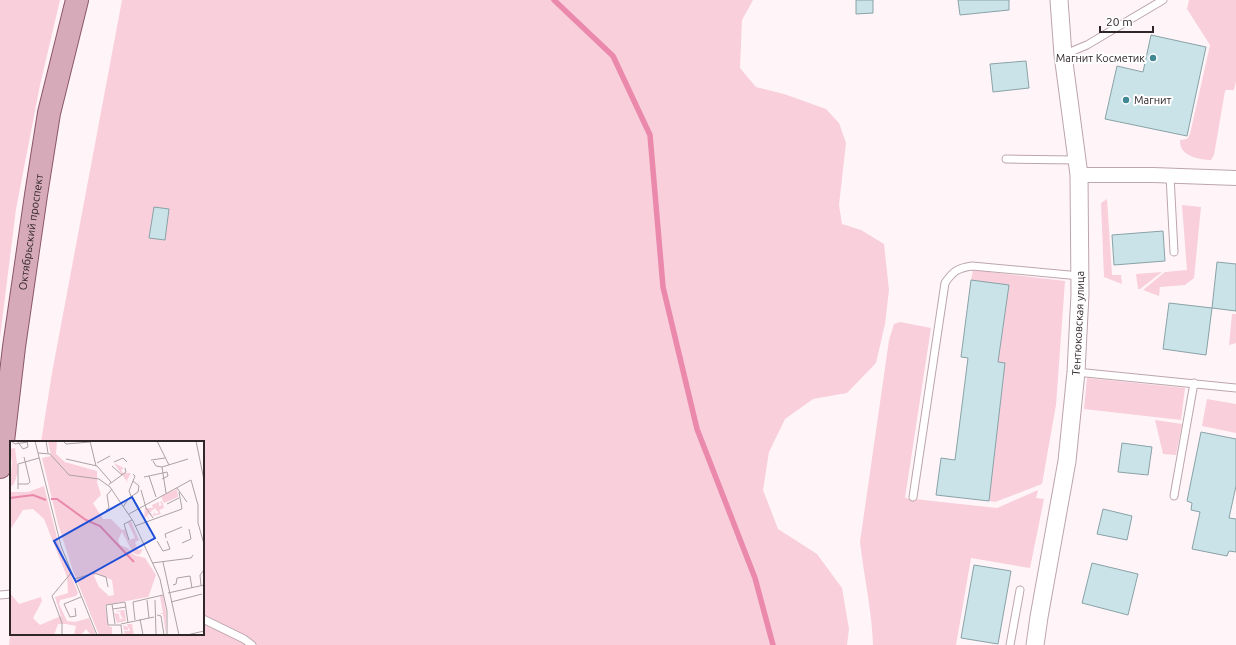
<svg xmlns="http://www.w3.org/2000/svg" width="1236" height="645" font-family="Ubuntu,sans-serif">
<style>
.green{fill:#f8cfdb}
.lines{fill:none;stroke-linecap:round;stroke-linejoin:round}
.stream{stroke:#ea89ac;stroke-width:5.5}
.building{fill:#c9e3e9;stroke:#89a2a7}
.service-casing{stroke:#bda5ac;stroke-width:9}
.minor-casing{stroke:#bda5ac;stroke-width:16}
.tertiary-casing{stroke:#bda5ac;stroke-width:19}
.primary-casing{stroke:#8b5769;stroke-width:24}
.service{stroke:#fff;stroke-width:7}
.minor{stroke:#fff;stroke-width:14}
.tertiary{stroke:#fff;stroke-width:17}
.primary{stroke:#d7aaba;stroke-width:22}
.poi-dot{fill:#428794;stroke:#fff;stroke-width:1.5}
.labels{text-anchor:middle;stroke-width:4;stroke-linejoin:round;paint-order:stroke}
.poi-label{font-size:11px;fill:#2f2629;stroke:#fff;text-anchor:end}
.street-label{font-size:11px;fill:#2f2629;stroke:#fff}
.inset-river{fill:none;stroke:#ea89ac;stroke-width:2}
.inset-road{fill:none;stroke:#aca2a5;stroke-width:1}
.view{fill:#1d4ed8;fill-opacity:0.15;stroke:#1d4ed8;stroke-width:2}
.inset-edge{fill:none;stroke:#2f2629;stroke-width:2}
</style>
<rect width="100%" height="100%" fill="#fff5f8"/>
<path class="green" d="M0 0H60L40 85 16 209 0 337Z
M122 0H753L742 20 740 68 756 87 784 94 826 109 839 123 846 143 839 205 842 224 861 230 884 244 889 290 885 324 876 363 847 393 813 399 785 419 769 452 763 490 778 529 817 554 842 588 849 629 847 645H9L11 626V634H203V442H41L52 373Z
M1189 0H1236V81L1234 90H1226L1225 91 1214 155 1211 160C1202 160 1185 157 1181 147 1180 145 1180 142 1180 140L1187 139 1190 134 1210 45 1187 9Z
M1107 199 1112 275H1121L1122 284 1104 277 1101 203Z
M1182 205 1201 207 1194 278 1185 285 1160 287 1159 296 1143 290 1165 272 1187 270Z
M973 270 1065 281 1056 405 1042 484 995 502 989 501 1005 363 998 362 1009 286 971 280Z
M1162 272 1140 289H1138L1136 274Z
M1232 314H1236V343L1229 345Z
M900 322 931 328 905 498 997 508 1038 490 1036 498 1044 499 1030 568 971 558 956 645H873C872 611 864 577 860 542L889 340 894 324Z
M1087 378 1185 388 1181 420 1084 409Z
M1207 399 1236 404V433L1202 426Z
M1155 420 1182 424 1176 455 1163 454Z"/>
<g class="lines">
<path class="stream" d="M554 0 613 56 650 135 663 287 697 429 755 578 773 645"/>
</g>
<path class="building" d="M856 0H873V13L856 14Z
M958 0H1009V10L960 15Z
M1151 35 1206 47 1187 136 1105 119 1117 66 1143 72Z
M1026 61 1029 88 993 92 990 64Z
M154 207 169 209 165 240 149 238Z
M1163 231 1165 261 1114 265 1112 235Z
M1217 262 1236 264V311L1212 308Z
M971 280 1009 285 998 362 1005 363 989 501 936 495 941 458 955 460 968 358 961 357Z
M1169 303 1212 308 1206 355 1163 349Z
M1201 432 1236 439V486L1229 518 1236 519V552L1229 551 1227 556 1192 549 1200 512 1191 510 1192 503 1187 501Z
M1122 443 1152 447 1148 475 1118 472Z
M1103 509 1132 516 1127 540 1097 534Z
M1092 563 1138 574 1128 615 1082 603Z
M974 565 1011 571 998 644 961 638Z"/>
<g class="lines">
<defs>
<path id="service" d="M1063 55 1087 45 1163 0
M1006 159 1077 160
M1170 176 1174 252
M1076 372 1236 388
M1174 496 1194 383
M913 497 945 283C953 271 958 268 972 266L1080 276
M0 595 11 594
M203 619 244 639 252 645
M1010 645 1020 590"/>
<path id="minor" d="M1079 175H1153L1236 178"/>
<g id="tertiary">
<path id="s1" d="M1035 645 1039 617 1067 461 1076 372 1080 294 1079 175 1063 55 1059 0"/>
</g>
<g id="primary">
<path id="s2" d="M0 467 14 347 36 195 49 113 77 0"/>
</g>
</defs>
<use href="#service" class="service-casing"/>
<use href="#minor" class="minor-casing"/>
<use href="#tertiary" class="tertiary-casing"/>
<use href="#primary" class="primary-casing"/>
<use href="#service" class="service"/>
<use href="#minor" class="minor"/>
<use href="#tertiary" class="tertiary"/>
<use href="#primary" class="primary"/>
</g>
<g class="poi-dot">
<circle cx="1153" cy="58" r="4"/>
<circle cx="1126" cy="100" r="4"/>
</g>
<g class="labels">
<g class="poi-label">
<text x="1145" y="62">Магнит Косметик</text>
<text x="1134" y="104" text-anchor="start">Магнит</text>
</g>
<g class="street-label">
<text dy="4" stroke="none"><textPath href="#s2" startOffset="237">Октябрьский проспект</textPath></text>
<text dy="4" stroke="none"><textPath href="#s1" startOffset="325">Тентюковская улица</textPath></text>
</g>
</g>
<g transform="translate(10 441)">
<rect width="194" height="194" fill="#fff5f8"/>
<path d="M38 0H47L46 13 55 21 87 30V41L91 54 83 62 93 78H101L112 89 115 88 119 99 125 97 118 82 115 83 121 80 129 99 125 101 128 109 133 108 132 110 129 114 123 112 112 91 108 99 110 104 118 107 124 114 135 117 146 134 138 157 139 162 138 156 95 164 98 185 102 186V194H89L63 130 48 83 32 17 41 15ZM86 133 102 139 104 154 99 155 89 146 84 135ZM5 7 8 31 4 43 0 46 2 21 0 8ZM104 22 114 27 111 29 113 32H121L117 39 118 42ZM34 45 49 104 68 152 66 155 50 159 49 163 57 180 65 181 79 177 86 194H81L76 188 71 194H64L66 185 56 183H48L44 194H0V152L9 163 31 156 32 160 23 177 30 184 51 175 45 156 58 152 57 136 34 78 23 68 13 69 0 89V51H18ZM167 48 168 56 154 62 151 55ZM152 60 154 67 149 69 151 73 143 75 144 70 145 73 149 72 145 67 138 73 141 72 143 76 141 73 137 74 139 78 136 75 134 78 135 67H143L142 64 149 61V65L152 64 150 61ZM150 155H153L156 170V194L153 173H148L153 172ZM114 169 117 179 115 173 116 180 107 182 104 172 109 173 110 180 111 177 114 179 110 173 111 171 105 170ZM117 183H122L124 194H115L114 190H120L118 186V189H114L113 184 118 186Z" fill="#f8cfdb" fill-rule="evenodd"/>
<path class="inset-river" d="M0 57 23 54 36 59M41 58H47L76 79 90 85 124 121"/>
<path class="inset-road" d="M1 0 5 3 18 1M7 0 13 8 18 6 17 0M25 0 51 105 87 194M36 0 38 12M53 0 56 3 80 1M80 0 86 25M147 0 159 24M186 0 194 39M28 12 40 13 59 34 89 38 100 46 123 80 150 138 157 170V194M56 18 87 25 101 41 99 44M141 19 155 17M143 20 146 25 152 26 178 18M104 21 113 17 117 21M87 22 100 15M102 25 112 34M152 26 156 52M139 35 157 31 158 35 152 38M134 36 139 35 146 56M101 42 116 31 115 27M8 43H18L20 41 14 16M167 47 177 61M8 48V23L29 17M131 49 136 67 143 77M121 55 119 50 125 35 123 33M157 63 169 57M113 66 119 57 128 51 129 45 123 40M96 69 99 67 97 54 102 48M119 73 181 39 188 64V82L194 103M125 85 172 68 169 51M156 97 155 93 172 86M119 99 114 83 122 79M147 100 153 110 160 108 157 100M172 102 181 98 179 88M153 121 169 194M142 122 181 117 183 114M65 138 84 132 96 136 98 146M163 144 166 143 167 137 180 135 182 147M191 145 190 134 194 129M158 152 194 144M137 159 139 177M145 159 146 194M161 161 192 153M102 163 105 183M65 167 66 175 60 176 54 163 71 156M103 168 116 166M147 174 151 175 154 194M130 178 133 194M125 179 123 161 153 154M111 183 144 176M52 194V182L42 155 61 132M112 194 111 184H98L96 164 115 161 118 182M177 194 194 190"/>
<path class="view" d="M122 56 145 97 66 141 44 100Z"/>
<rect width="194" height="194" class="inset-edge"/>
</g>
<path d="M1100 26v6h53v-6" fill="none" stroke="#2f2629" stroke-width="2"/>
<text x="1106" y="26" font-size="12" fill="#2f2629" stroke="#ffffff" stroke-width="3" paint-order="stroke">20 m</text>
</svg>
